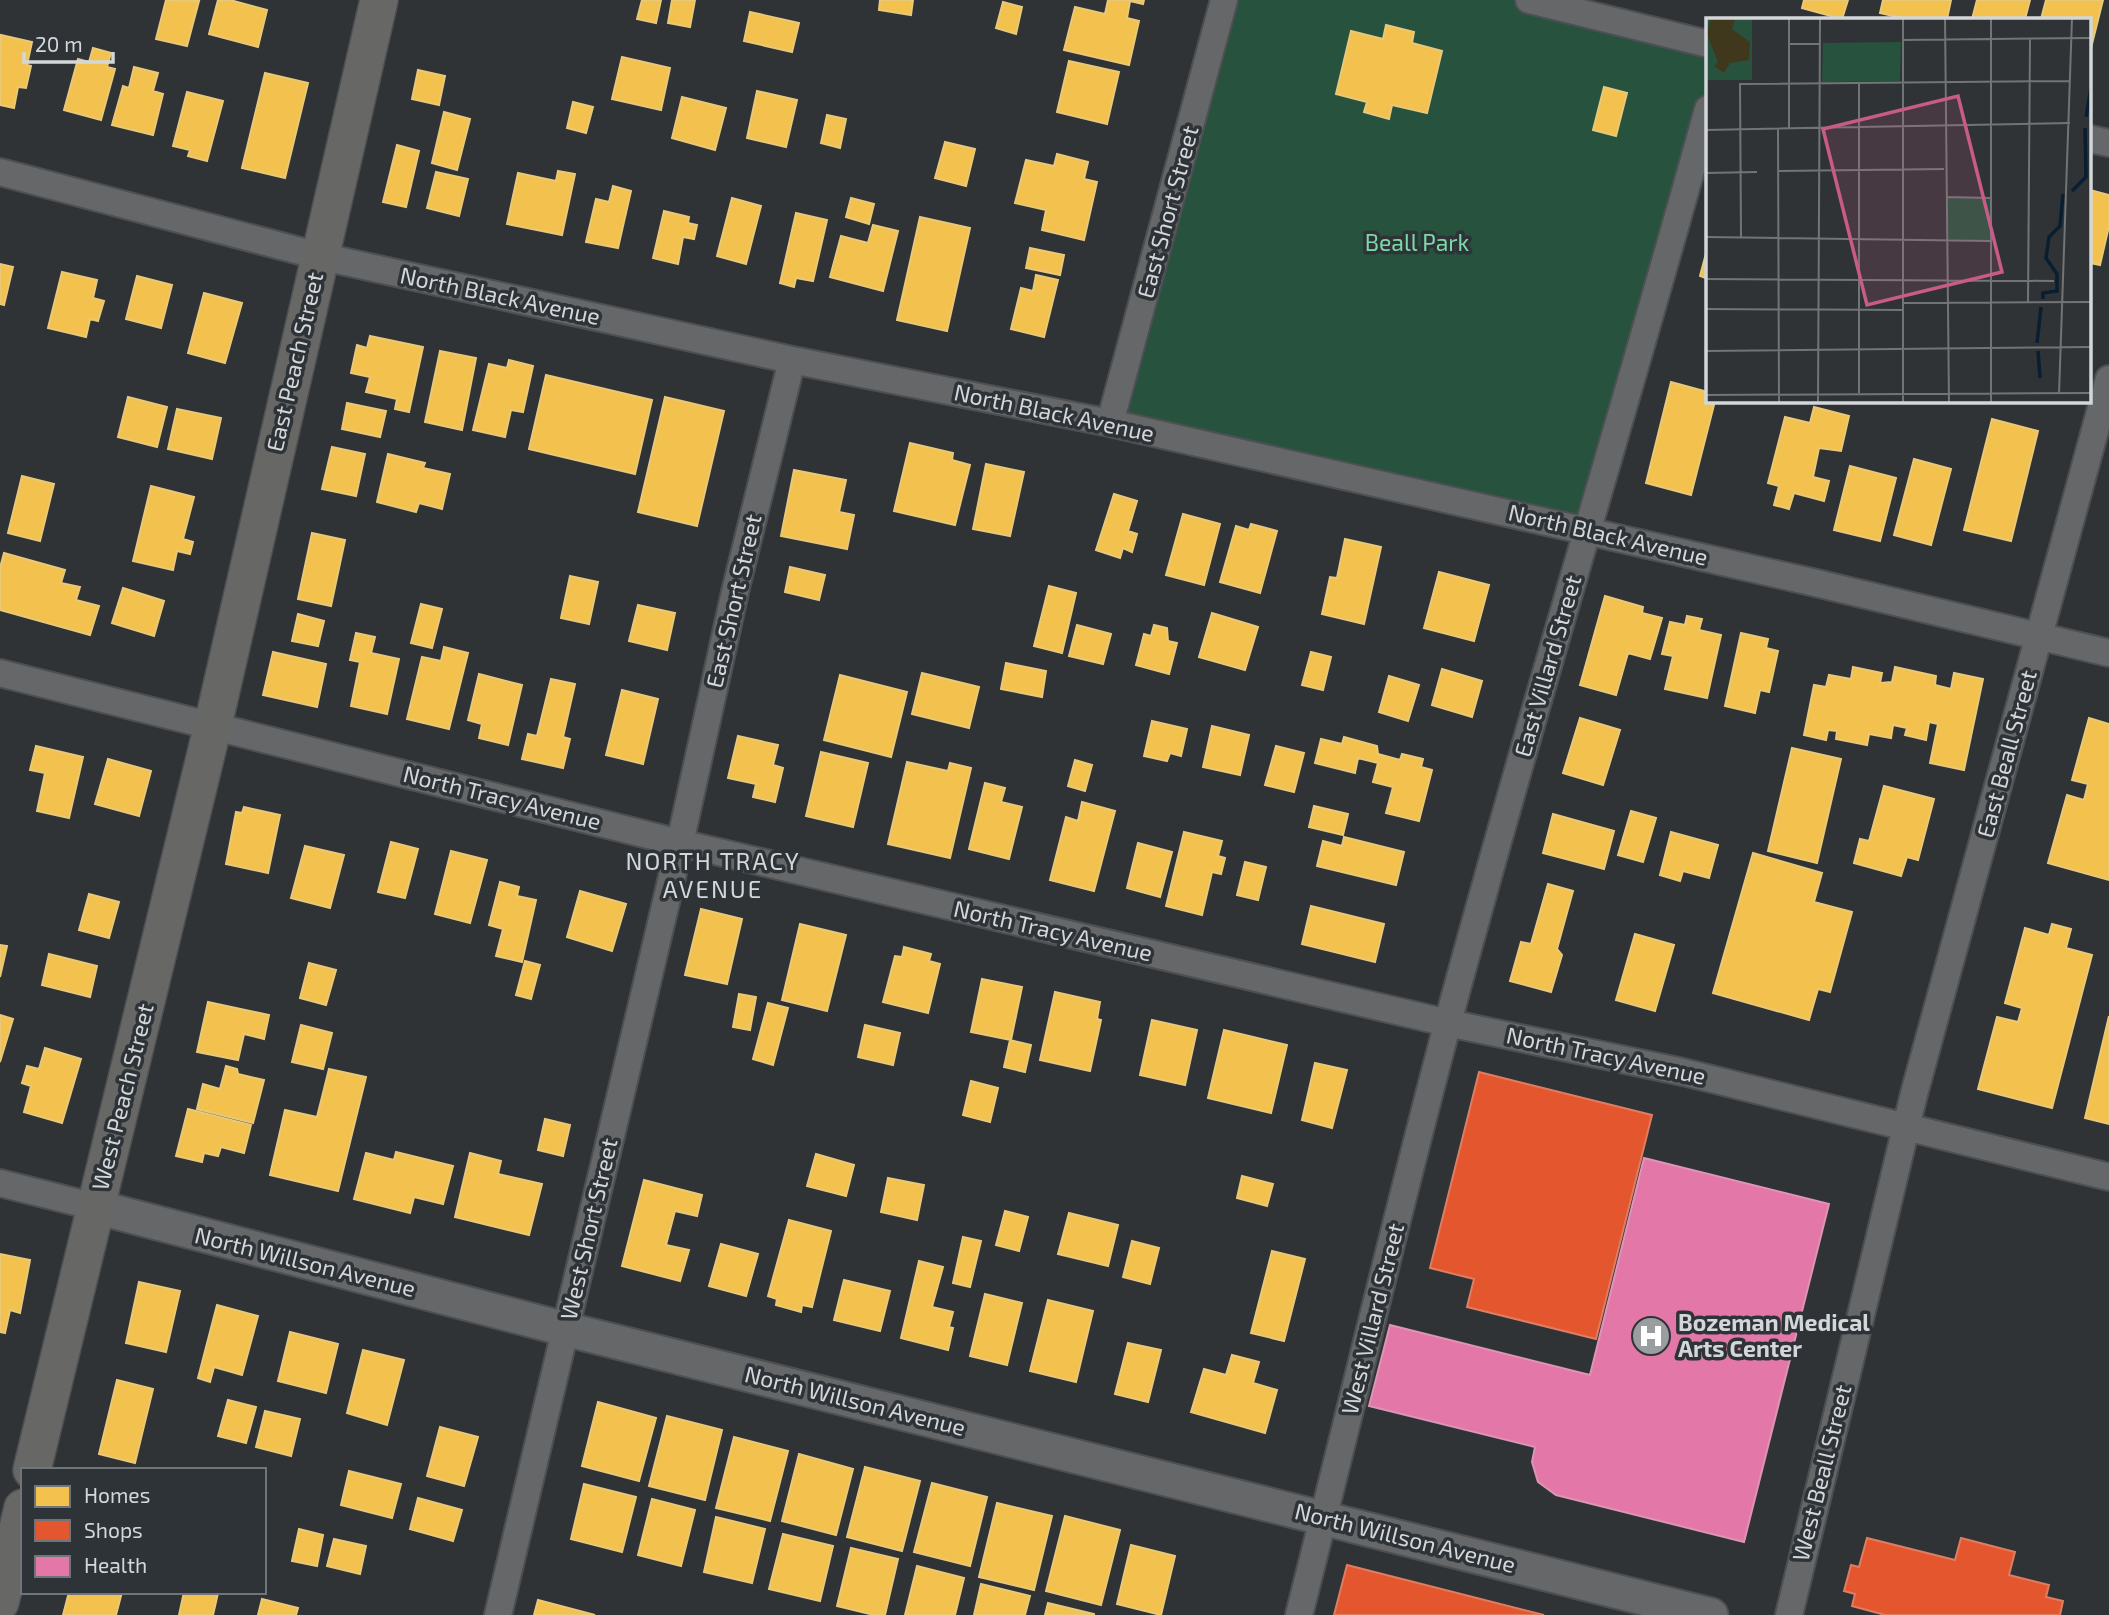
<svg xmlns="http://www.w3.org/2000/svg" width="2109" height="1615" font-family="'Exo 2',sans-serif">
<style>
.green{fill:#27533e}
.homes{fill:#f2c14e;stroke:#e9c878;stroke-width:2}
.shops{fill:#e4572e;stroke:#df7d62;stroke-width:2}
.health{fill:#e377a8;stroke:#de94b7;stroke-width:2}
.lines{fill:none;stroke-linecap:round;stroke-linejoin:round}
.minor-casing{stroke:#4d5053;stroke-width:30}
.tertiary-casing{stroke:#4d5053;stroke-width:37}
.secondary-casing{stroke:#4d5053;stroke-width:40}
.minor{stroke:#666769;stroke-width:26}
.tertiary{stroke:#666769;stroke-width:33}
.secondary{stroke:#676866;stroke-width:37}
.labels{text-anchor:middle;stroke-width:7;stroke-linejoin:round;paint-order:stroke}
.street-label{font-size:23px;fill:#d4d7da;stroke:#2e3338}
.park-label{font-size:23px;fill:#7ddaa8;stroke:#2e3338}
.poi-label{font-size:23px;font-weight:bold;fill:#d4d7da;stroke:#2e3338;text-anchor:start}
.neighbourhood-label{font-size:24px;letter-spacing:2px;fill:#d4d7da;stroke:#2e3338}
.inset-river{fill:none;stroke:#081e31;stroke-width:3.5}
.inset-road{fill:none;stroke:#727578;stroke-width:2}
.view{fill:#c85b87;fill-opacity:0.15;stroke:#c85b87;stroke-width:3.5}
.inset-edge{fill:none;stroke:#d4d7da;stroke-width:3.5}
</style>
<rect width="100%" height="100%" fill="#303336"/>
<path class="green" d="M1224 0H1529L1708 44V108L1588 530 1110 423Z"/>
<path class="homes" d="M166 0 199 1 187 46 156 39Z
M218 0H230L267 10 258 47 209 34Z
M642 0H661L656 23 637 19Z
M672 0H695L690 27 668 23Z
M880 0H913L911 15 879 10Z
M1108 0H1144L1143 4 1130 1 1127 18 1139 21 1129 65 1064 50 1075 7 1105 14Z
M1804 0H1848L1842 19 1802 8Z
M1883 0H1951L1947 19H1906L1880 13Z
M1977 0H2030L2025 19H1972Z
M2046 0H2103L2090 52V19H2041Z
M1003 2 1022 7 1016 34 996 28Z
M750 12 799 23 792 52 744 41Z
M1386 25 1414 32 1412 43 1442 51 1427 113 1392 105 1389 119 1364 112 1367 102 1336 94 1351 31 1383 39Z
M1 35 32 42 27 65 31 66 26 88 18 87 14 108 0 105Z
M93 48 111 53 107 67 115 69 101 120 64 110 78 59 89 62Z
M622 57 670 68 661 110 612 99Z
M1069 61 1119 72 1107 124 1057 112Z
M134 67 158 73 153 91 163 94 153 135 112 125 123 86 129 88Z
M418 70 445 76 439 105 412 99Z
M265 73 308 83 285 178 242 168Z
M1604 87 1627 93 1616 136 1593 130Z
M757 91 797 100 786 147 747 138Z
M187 92 223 101 207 161 188 156 190 150 173 146Z
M682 97 726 108 715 150 672 138Z
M573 102 593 107 586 133 567 128Z
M444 112 470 119 457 170 432 163Z
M827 115 846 119 840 148 821 143Z
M945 142 975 149 966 186 935 178Z
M397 145 419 151 406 207 383 202Z
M1057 154 1088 162 1084 179 1097 182 1084 240 1042 230 1046 210 1015 203 1026 160 1054 166Z
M558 171 575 174 562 235 507 224 518 173 556 181Z
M436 172 468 179 459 216 427 208Z
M613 186 631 191 618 248 586 242 596 199 609 202Z
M2090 190 2109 195V226L2100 265 2090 263Z
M732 198 761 206 746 264 717 256Z
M851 198 874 204 869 224 846 217Z
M664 211 689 217 688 223 697 225 694 239 683 237 678 264 653 258Z
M796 213 827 220 813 281 796 278 794 287 780 283Z
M920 217 970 228 947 331 897 320Z
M873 225 898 231 883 291 830 277 841 236 868 243Z
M1708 246V279L1700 276Z
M1030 248 1064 255 1060 275 1026 268Z
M0 264 13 267 4 305 0 304Z
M62 272 97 280 93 298 104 301 98 321 90 319 86 337 48 328Z
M1036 275 1058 280 1044 337 1011 329 1021 288 1033 291Z
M137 276 172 285 161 328 126 319Z
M204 293 242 303 225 363 188 353Z
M370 336 423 347 409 412 395 409 397 399 366 392 370 377 351 373 357 345 367 348Z
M440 351 476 358 462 430 425 422Z
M509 360 533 366 523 412 511 410 505 437 473 430 489 364 507 368Z
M546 375 652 400 635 474 529 449Z
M1671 382 1708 392V401H1715L1691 495 1646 483Z
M128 397 167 407 157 447 118 437Z
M665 397 724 411 697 526 638 512Z
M347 403 386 411 380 437 342 429Z
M1814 407 1849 416 1841 451 1819 448 1813 477 1829 481 1824 501 1794 493 1789 509 1774 505 1779 486 1768 483 1785 417 1810 423Z
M177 409 221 418 212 459 168 449Z
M1992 419 2038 431 2011 541 1964 530Z
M910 443 953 453 952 460 970 465 955 525 894 511Z
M332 447 365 454 356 496 322 489Z
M388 454 425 463 423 468 450 474 442 509 419 503 416 512 377 502Z
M1914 459 1951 469 1931 545 1894 535Z
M986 464 1024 472 1010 536 973 529Z
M1850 466 1896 478 1880 541 1834 530Z
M794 470 846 480 839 512 854 515 847 549 781 536Z
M22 476 54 484 40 541 8 533Z
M151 486 194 497 183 539 193 542 190 554 177 551 173 570 133 561Z
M1114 494 1137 501 1128 531 1137 534 1132 552 1123 548 1120 558 1096 550Z
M1183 514 1220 524 1204 585 1166 575Z
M1251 524 1277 531 1260 593 1220 582 1236 526 1249 530Z
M312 533 345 540 331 606 298 599Z
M1345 539 1381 547 1364 624 1322 614 1330 577 1337 578Z
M4 553 65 570 61 583 80 587 76 600 99 606 90 635 0 610V568Z
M790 567 825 575 819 600 785 592Z
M1439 572 1489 585 1474 641 1424 628Z
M570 576 598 582 589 624 561 618Z
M1049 586 1076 593 1062 653 1034 646Z
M123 588 164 601 154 636 112 623Z
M1605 596 1643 607 1642 613 1662 618 1650 659 1628 653 1616 695 1580 685Z
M421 604 442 609 432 648 411 643Z
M638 605 675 613 667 650 629 641Z
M1212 613 1258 627 1245 670 1199 657Z
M298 614 324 621 318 646 292 641Z
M1687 616 1702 619 1699 630 1721 635 1707 698 1665 689 1673 656 1662 654 1670 622 1685 625Z
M1077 625 1111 634 1103 664 1069 656Z
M1154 625 1167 628 1168 641 1177 643 1169 674 1136 665 1144 634 1151 636Z
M356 633 375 637 371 653 399 659 387 714 351 706 360 662 350 660Z
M1741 633 1768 639 1766 648 1778 651 1769 692 1760 690 1755 713 1725 706Z
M444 647 468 653 449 729 407 719 422 657 441 661Z
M273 652 326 664 317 707 263 695Z
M1311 652 1331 657 1323 690 1302 685Z
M1006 663 1046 671 1042 697 1001 689Z
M1853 667 1882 673 1880 683 1892 682 1895 667 1936 676 1935 685 1951 689 1954 673 1983 679 1964 770 1930 763 1938 724 1929 722 1926 740 1905 735 1907 728 1893 725 1891 738 1869 734 1867 745 1836 739 1837 731 1828 730 1826 740 1804 735 1814 685 1826 687 1829 675 1851 679Z
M1442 669 1482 681 1472 717 1432 705Z
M922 673 979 687 969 728 912 714Z
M479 674 522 685 508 745 479 738 482 724 468 720Z
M840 675 907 692 891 757 824 740Z
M1389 676 1419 685 1408 721 1379 712Z
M551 679 575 684 563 737 570 739 563 768 522 759 528 734 537 736Z
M622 690 658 699 643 764 606 755Z
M1580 718 1620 730 1603 785 1563 773Z
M2089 718 2109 724V880L2048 863 2067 795 2084 800 2088 784 2072 780Z
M1152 721 1187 729 1181 756 1170 753 1167 761 1144 756Z
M1212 726 1249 735 1240 775 1203 767Z
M738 736 778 745 773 765 783 768 775 802 753 797 756 784 728 778Z
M1344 737 1377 746 1378 754 1400 760 1402 754 1423 759 1421 767 1432 770 1419 821 1386 813 1393 787 1373 782 1378 763 1358 758 1355 773 1315 763 1321 739 1342 744Z
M36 746 83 757 69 818 37 811 45 773 30 770Z
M1276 746 1304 753 1294 792 1265 785Z
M1792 748 1841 759 1817 863 1768 851Z
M821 752 868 763 853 827 806 816Z
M108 759 151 771 139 816 95 804Z
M1075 760 1092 765 1085 791 1068 786Z
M907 762 948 771 950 763 971 768 950 858 888 844Z
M985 783 1005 788 1001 802 1022 807 1009 859 969 849Z
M1884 786 1934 799 1918 860 1907 857 1901 876 1854 863 1860 839 1869 841Z
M1082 802 1115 811 1094 891 1050 880 1066 817 1078 821Z
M1314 806 1348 814 1343 835 1309 827Z
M244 807 280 815 268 873 226 864 236 812 242 813Z
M1631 811 1656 818 1643 862 1618 855Z
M1553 814 1614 831 1604 869 1543 853Z
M1184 832 1222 841 1218 856 1225 858 1221 874 1212 872 1202 915 1166 906Z
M1671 832 1718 845 1709 878 1683 871 1680 881 1660 875Z
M1344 837 1404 852 1396 885 1317 866 1323 841 1342 846Z
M391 842 418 849 405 898 378 892Z
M1138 843 1172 852 1160 897 1127 888Z
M305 846 344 855 330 908 291 898Z
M451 851 487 860 470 923 435 914Z
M1753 853 1822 873 1814 902 1852 912 1830 992 1818 989 1809 1020 1713 993Z
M1245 862 1266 867 1258 900 1237 895Z
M500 882 519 887 517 896 536 900 522 962 496 956 503 929 489 925Z
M1548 884 1573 891 1557 949 1562 955 1551 992 1510 981 1521 942 1531 944Z
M580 891 626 904 612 951 567 937Z
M89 894 119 902 109 938 79 930Z
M1311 906 1384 924 1375 962 1302 944Z
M701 909 742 919 727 984 685 975Z
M800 924 846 935 827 1011 782 1000Z
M2052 924 2071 929 2066 948 2092 955 2052 1108 1978 1089 1997 1017 2018 1022 2022 1008 2005 1003 2025 928 2049 935Z
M1635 934 1674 945 1655 1011 1616 1000Z
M0 945 7 946 0 977Z
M904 947 931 954 929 961 940 964 928 1013 883 1002 895 956 902 957Z
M49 954 97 966 90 997 42 985Z
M525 961 540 965 531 999 516 995Z
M309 963 336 970 326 1005 300 998Z
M982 979 1022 987 1011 1040 971 1032Z
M1055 992 1100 1002 1097 1019 1101 1020 1090 1071 1040 1060Z
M739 994 756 997 750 1030 733 1027Z
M208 1002 269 1015 264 1039 244 1034 238 1060 197 1052Z
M768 1003 788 1008 773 1065 753 1059Z
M0 1015 13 1019 0 1062Z
M2109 1016V1124L2085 1118Z
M1152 1020 1197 1030 1185 1085 1140 1075Z
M301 1025 332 1033 323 1069 292 1062Z
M865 1025 900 1033 893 1065 858 1057Z
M1224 1030 1287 1045 1271 1113 1208 1098Z
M1010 1040 1031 1045 1025 1072 1004 1067Z
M45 1048 81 1059 62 1123 24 1112 31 1086 22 1083 27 1066 39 1069Z
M1315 1063 1347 1070 1332 1128 1302 1120Z
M226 1066 237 1069 238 1074 264 1080 253 1123 197 1109 203 1084 220 1089Z
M329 1069 366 1077 338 1191 270 1175 285 1110 317 1117Z
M971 1081 998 1088 990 1122 963 1115Z
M188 1109 251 1125 244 1153 221 1147 218 1156 204 1153 202 1162 176 1156Z
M545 1119 570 1125 563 1156 538 1150Z
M396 1152 453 1166 443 1204 414 1197 410 1213 354 1199 366 1153 394 1160Z
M470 1153 501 1161 498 1174 542 1184 529 1235 455 1217Z
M816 1154 854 1165 846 1196 807 1186Z
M1242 1176 1273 1184 1267 1206 1237 1198Z
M888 1178 924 1185 917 1220 881 1212Z
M644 1180 702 1195 697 1216 675 1211 666 1245 689 1250 680 1281 622 1266Z
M1005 1211 1028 1217 1019 1251 996 1245Z
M1069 1213 1118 1225 1108 1266 1058 1254Z
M789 1220 831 1231 812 1307 802 1305 801 1312 776 1305 777 1299 768 1296Z
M963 1237 981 1241 970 1287 953 1283Z
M1132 1241 1159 1248 1150 1284 1123 1277Z
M721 1244 758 1254 746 1296 709 1286Z
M1272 1251 1305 1259 1284 1341 1251 1333Z
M0 1254 30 1260 20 1313 10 1310 5 1333 0 1332Z
M919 1261 943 1267 932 1307 953 1312 949 1327 953 1328 948 1350 901 1338Z
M844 1280 890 1291 880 1331 834 1320Z
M139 1282 180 1291 166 1352 126 1343Z
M985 1294 1022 1303 1007 1365 970 1356Z
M1048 1300 1093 1311 1076 1382 1030 1371Z
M217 1305 258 1316 242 1375 214 1367 210 1382 198 1378Z
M290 1332 338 1344 326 1393 278 1381Z
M1128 1343 1161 1350 1148 1402 1115 1394Z
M363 1350 404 1360 387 1425 347 1413Z
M1232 1355 1259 1362 1253 1383 1277 1390 1265 1433 1191 1412 1204 1369 1226 1375Z
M117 1380 153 1389 135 1463 99 1454Z
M228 1400 256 1407 246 1443 218 1436Z
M598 1402 656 1418 639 1481 582 1466Z
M265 1411 300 1419 291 1456 256 1447Z
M667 1416 722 1430 705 1500 649 1486Z
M440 1427 478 1437 464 1486 427 1476Z
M734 1437 788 1451 770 1521 716 1508Z
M799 1454 853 1469 836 1535 782 1521Z
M865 1467 920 1481 902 1551 847 1537Z
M349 1471 401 1484 392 1518 341 1505Z
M932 1483 987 1497 970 1566 914 1552Z
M584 1484 636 1497 622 1552 571 1539Z
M418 1498 462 1510 453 1541 410 1529Z
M652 1499 695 1510 681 1566 638 1555Z
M997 1503 1052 1516 1034 1590 979 1577Z
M1065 1516 1120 1530 1101 1605 1046 1591Z
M716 1517 765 1529 752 1583 704 1572Z
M299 1529 323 1535 317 1566 292 1561Z
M783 1534 833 1546 820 1601 769 1589Z
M334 1539 366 1546 360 1574 327 1566Z
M1131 1545 1175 1556 1161 1615 1117 1604Z
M851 1548 898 1559 885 1615H874L837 1606Z
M917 1566 964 1578 955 1615H905Z
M981 1584 1030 1596 1025 1615H974Z
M69 1592H122L116 1615H63Z
M184 1592 218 1593 213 1615H179Z
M262 1599 298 1608 296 1615H258Z
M538 1600 595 1615H534Z
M1048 1603 1094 1614V1615H1045Z"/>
<path class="shops" d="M1479 1072 1652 1115 1596 1339 1467 1307 1474 1279 1430 1268Z
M1867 1538 1955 1560 1961 1538 2015 1552 2009 1575 2049 1585 2046 1597 2063 1601 2060 1615H1885L1852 1606 1855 1594 1844 1591 1851 1565 1859 1567Z
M1347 1565 1544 1615H1334Z"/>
<path class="health" d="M1644 1158 1829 1204 1744 1542 1556 1495 1538 1482 1532 1462 1535 1447 1369 1406 1390 1325 1590 1375Z"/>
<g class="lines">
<defs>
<path id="minor" d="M1529 0 1708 44
M2090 139 2109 143
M0 172 319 256 792 360 1110 423 1816 583 2109 653
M1110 423 1224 0
M0 673 680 843 1448 1023 1683 1072 2109 1177
M0 1183 96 1207
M498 1615 680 843 735 592 792 360
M1299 1615C1349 1417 1396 1218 1448 1022 1530 716 1624 414 1708 109
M1789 1615 1914 1094 2109 379"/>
<path id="tertiary" d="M96 1207 565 1329 1711 1615"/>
<path id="secondary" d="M32 1470 213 725 379 0
M0 1602 23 1508"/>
</defs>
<use href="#minor" class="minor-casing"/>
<use href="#tertiary" class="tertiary-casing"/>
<use href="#secondary" class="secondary-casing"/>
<use href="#minor" class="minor"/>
<use href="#tertiary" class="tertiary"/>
<use href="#secondary" class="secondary"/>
</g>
<defs>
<symbol id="hospital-disc" viewBox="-11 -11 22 22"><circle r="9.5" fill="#9b9ea1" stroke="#2e3338"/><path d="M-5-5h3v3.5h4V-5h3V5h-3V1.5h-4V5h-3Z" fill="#fff"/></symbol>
</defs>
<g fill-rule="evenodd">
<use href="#hospital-disc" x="1629" y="1314" width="44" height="44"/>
</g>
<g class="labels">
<g class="street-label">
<text transform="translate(1168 212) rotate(-75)" y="8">East Short Street</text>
<text transform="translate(500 296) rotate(12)" y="8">North Black Avenue</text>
<text transform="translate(295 362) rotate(-77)" y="8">East Peach Street</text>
<text transform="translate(1054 413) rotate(12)" y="8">North Black Avenue</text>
<text transform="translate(1608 535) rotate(13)" y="8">North Black Avenue</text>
<text transform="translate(734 601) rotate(-77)" y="8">East Short Street</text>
<text transform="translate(1548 666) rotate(-74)" y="8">East Villard Street</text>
<text transform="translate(2007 754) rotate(-75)" y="8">East Beall Street</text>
<text transform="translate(502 798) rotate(14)" y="8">North Tracy Avenue</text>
<text transform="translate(1053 931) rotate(13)" y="8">North Tracy Avenue</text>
<text transform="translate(1606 1056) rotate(12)" y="8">North Tracy Avenue</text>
<text transform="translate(123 1097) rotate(-76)" y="8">West Peach Street</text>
<text transform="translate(589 1229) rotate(-77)" y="8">West Short Street</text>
<text transform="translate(305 1262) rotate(14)" y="8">North Willson Avenue</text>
<text transform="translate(1373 1319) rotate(-76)" y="8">West Villard Street</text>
<text transform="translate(855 1401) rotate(14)" y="8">North Willson Avenue</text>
<text transform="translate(1822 1473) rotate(-76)" y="8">West Beall Street</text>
<text transform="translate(1405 1538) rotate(14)" y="8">North Willson Avenue</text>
</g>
<g class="park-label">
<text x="1417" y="251">Beall Park</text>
</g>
<g class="poi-label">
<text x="1678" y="1331">Bozeman Medical<tspan x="1678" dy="26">Arts Center</tspan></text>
</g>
<g class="neighbourhood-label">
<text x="713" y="870">NORTH TRACY<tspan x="713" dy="28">AVENUE</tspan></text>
</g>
</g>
<g transform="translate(1706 18)">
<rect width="385" height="385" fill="#303336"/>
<path d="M0 0H46V62H0ZM195 24 194 63 116 64 117 25ZM240 179 284 180V223L241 221Z" fill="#27533e"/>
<path d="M5 0H29L26 11 44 24 43 42 24 45 18 55 8 48 12 44 1 17Z" fill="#40381d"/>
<path class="inset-river" d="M380 99 385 70M366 173 380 159 379 110M337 281V275L351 273V256L340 240 343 219 354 208 357 176M331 325 335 289M332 333 334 360"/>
<path class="inset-road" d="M83 0V111M197 0V385M239 0 243 385M285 0V385M196 22 385 20M83 26H114M72 111 73 385M0 112 364 105M73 153 238 151M0 155 51 154M240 179 284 180M0 219 284 223M35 219 34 66 363 63M0 261 348 263M198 285 385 284M322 285 324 21M0 291 197 292M0 333 385 329M153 375V65M353 376 366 0M0 377 385 375M112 385 114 0"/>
<path class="view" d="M252 78 296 254 161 287 117 111Z"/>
<rect width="385" height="385" class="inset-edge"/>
</g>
<rect x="21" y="1468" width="245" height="126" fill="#2e3338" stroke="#707579" stroke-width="2"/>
<rect x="35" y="1486" width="35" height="21" fill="#f2c14e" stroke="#707579" stroke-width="2"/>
<text x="84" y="1503" font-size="21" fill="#d4d7da">Homes</text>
<rect x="35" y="1520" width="35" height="21" fill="#e4572e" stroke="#707579" stroke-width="2"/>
<text x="84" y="1538" font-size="21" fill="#d4d7da">Shops</text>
<rect x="35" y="1556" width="35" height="21" fill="#e377a8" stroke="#707579" stroke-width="2"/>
<text x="84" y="1573" font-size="21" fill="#d4d7da">Health</text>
<path d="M24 52v10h89v-10" fill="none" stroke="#d4d7da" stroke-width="3.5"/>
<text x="35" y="52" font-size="21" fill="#d4d7da" stroke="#2e3338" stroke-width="5" paint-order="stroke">20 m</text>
</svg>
